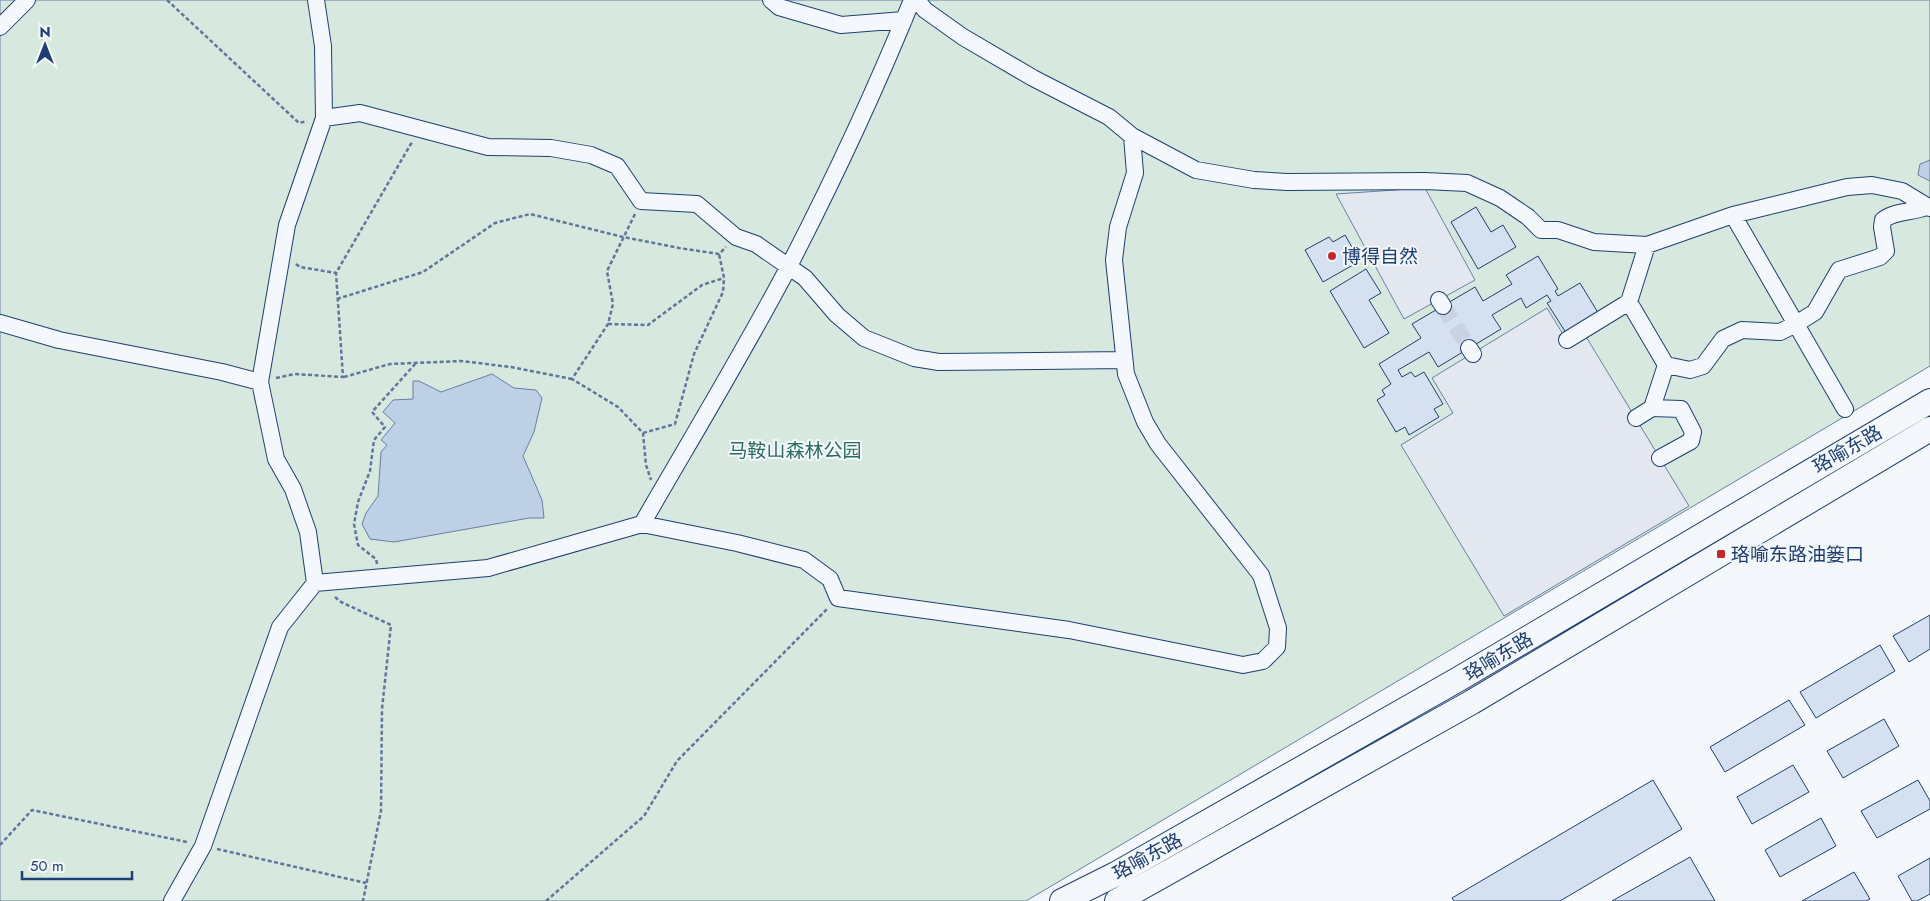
<svg xmlns="http://www.w3.org/2000/svg" width="1930" height="901" font-family="Jost,'Noto Sans SC',sans-serif">
<style>
.green{fill:#d7e8df;stroke:#687fa3}
.parking{fill:#e3e8f0;stroke:#687fa3}
.water{fill:#bed0e5;stroke:#687fa3}
.building{fill:#d5e0f0;stroke:#1d3f73}
.lines{fill:none;stroke-linecap:round;stroke-linejoin:round}
.minor-tunnel{stroke:#c9d2e0;stroke-width:16;stroke-dasharray:16 8;stroke-linecap:butt}
.minor-casing{stroke:#1d3f73;stroke-width:18}
.highway-casing{stroke:#1d3f73;stroke-width:26}
.path{stroke:#5e769c;stroke-width:2.5;stroke-dasharray:4 2.5;stroke-linecap:butt}
.minor{stroke:#f4f7fb;stroke-width:16}
.highway{stroke:#f4f7fb;stroke-width:24}
.poi-dot{fill:#c62828;stroke:#f4f7fb;stroke-width:2}
.labels{text-anchor:middle;stroke-width:4;stroke-linejoin:round;paint-order:stroke}
.poi-label{font-size:19px;fill:#1d3f73;stroke:#f4f7fb;text-anchor:start}
.street-label{font-size:19px;fill:#1d3f73;stroke:#f4f7fb}
.park-label{font-size:19px;fill:#2c6c60;stroke:#f4f7fb}
</style>
<rect width="100%" height="100%" fill="#f4f7fb"/>
<path class="green" d="M0 0H1930V366L1026 901H0Z"/>
<path class="parking" d="M1425 188 1475 280 1404 319 1336 194Z
M1547 308 1569 344 1585 335 1689 506 1504 616 1401 445 1453 413 1432 378Z"/>
<path class="water" d="M1930 160V181L1918 175 1920 164Z
M492 374 514 388 536 390 542 398 534 432 523 456 542 500 544 518H529L394 542 370 539 362 524 366 513 378 496 381 452 387 445 381 440 395 423 383 412 393 400 413 399V381H419L441 392Z"/>
<path class="building" d="M1476 207 1491 232 1503 225 1516 247 1478 269 1451 222Z
M1345 235 1360 261 1323 282 1305 250 1329 237 1333 242Z
M1538 256 1558 289 1555 291 1558 296 1580 283 1600 316 1568 336 1547 303 1551 301 1547 295 1526 308 1521 298 1492 315 1501 329 1438 367 1429 352 1398 370 1402 377 1411 372 1415 377 1424 372 1443 404 1434 409 1439 417 1409 435 1405 427 1396 432 1377 400 1385 395 1382 390 1391 384 1379 364 1421 338 1412 324 1475 287 1483 301 1512 284 1506 275Z
M1366 269 1381 293 1369 300 1389 333 1364 348 1330 291Z
M1930 615V649L1909 662 1893 636Z
M1880 645 1895 671 1816 718 1800 692Z
M1789 700 1805 725 1725 772 1710 747Z
M1884 719 1899 746 1843 778 1827 751Z
M1793 765 1809 792 1752 824 1737 797Z
M1653 780 1682 829 1560 901H1454L1452 898Z
M1918 780 1930 801V809L1877 838 1861 811Z
M1821 818 1836 846 1780 877 1765 850Z
M1690 857 1715 901H1612Z
M1930 858V894L1917 901H1912L1898 876Z
M1854 872 1870 899 1866 901H1802Z"/>
<g class="lines">
<path class="minor-tunnel" d="M1443 306 1469 348"/>
<defs>
<path id="minor" d="M771 0 779 7 841 25 904 20
M917 0 925 10 963 37 1033 78 1109 117 1132 136 1196 170 1254 180 1287 182 1425 181 1467 183 1500 198 1528 217 1541 230H1558L1594 242 1647 245 1733 215 1847 187 1872 185 1902 191 1930 208
M0 27 27 0
M324 118 360 113 488 147 551 148 591 155 617 166 641 201 697 204 736 237 756 244 805 278 837 315 864 338 914 358 939 362 1124 360
M1733 215 1845 409
M1439 300 1443 306
M1629 302 1666 365 1652 408 1636 418
M0 323 59 340 222 372 260 382
M1567 340 1629 302 1647 245
M1469 348 1473 354
M1666 365 1690 370 1703 366 1723 339 1742 330 1780 332 1796 324 1815 312 1839 270 1880 257 1886 251 1882 227 1883 220C1895 210 1914 213 1928 206
M1652 408 1681 409 1693 432 1691 441 1660 458
M642 524 737 543 804 560 830 579 838 598 1069 630 1243 665 1263 661 1277 647 1278 628 1261 575 1158 444 1145 422 1126 374 1114 260 1118 227 1135 173 1132 136
M315 583 488 568 642 524C691 439 742 355 788 268 833 181 875 91 912 0
M172 901 203 846 280 627 315 583 308 532 293 489 276 459 260 382 287 225 324 118 323 46 316 0"/>
<path id="highway" d="M1062 901 1116 874 1457 680 1930 401
M1117 901 1472 702 1930 429"/>
</defs>
<use href="#minor" class="minor-casing"/>
<use href="#highway" class="highway-casing"/>
<path class="path" d="M167 0 299 123 307 121
M635 214 607 271 613 304 608 324 572 379 618 407 643 433 646 465 651 480
M296 264 300 267 336 273
M337 299 423 272 495 223 530 214 623 237 679 248 719 254 726 247
M608 324 648 325 702 285 724 278
M344 377 390 364 461 361 511 367 572 379
M276 378 295 374 343 377 336 273 412 142
M643 433 675 424 694 354 723 292 724 278 719 254
M377 564 376 559 358 545 354 524 358 502 370 471 374 440 385 427 372 412 416 363
M335 597 341 602 391 625 382 709 381 811 363 901
M0 845 32 810 187 842
M217 849 366 883
M546 901 644 816 677 761 828 608"/>
<use href="#minor" class="minor"/>
<use href="#highway" class="highway"/>
</g>
<g class="poi-dot">
<circle cx="1332" cy="256" r="5"/>
<rect x="1716" y="549" width="10" height="10" rx="2.5"/>
</g>
<g class="labels">
<g class="poi-label">
<text x="1342" y="263">博得自然</text>
<text x="1731" y="561">珞喻东路油篓口</text>
</g>
<g class="street-label">
<text transform="translate(1847 449) rotate(-30)" y="7">珞喻东路</text>
<text transform="translate(1498 656) rotate(-31)" y="7">珞喻东路</text>
<text transform="translate(1147 856) rotate(-29)" y="7">珞喻东路</text>
</g>
<g class="park-label">
<text x="795" y="457">马鞍山森林公园</text>
</g>
</g>
<g transform="translate(45 45)" stroke="#f4f7fb" stroke-width="4" paint-order="stroke">
<path d="M0-4L9 19L0 12L-9 19Z" fill="#1d3f73"/>
<text y="-8" font-size="14" font-weight="bold" text-anchor="middle" fill="#1d3f73">N</text>
</g>
<path d="M22 871v8h110v-8" fill="none" stroke="#1d3f73" stroke-width="2.5"/>
<text x="30" y="871" font-size="15" fill="#1d3f73" stroke="#f4f7fb" stroke-width="4" paint-order="stroke">50 m</text>
</svg>
